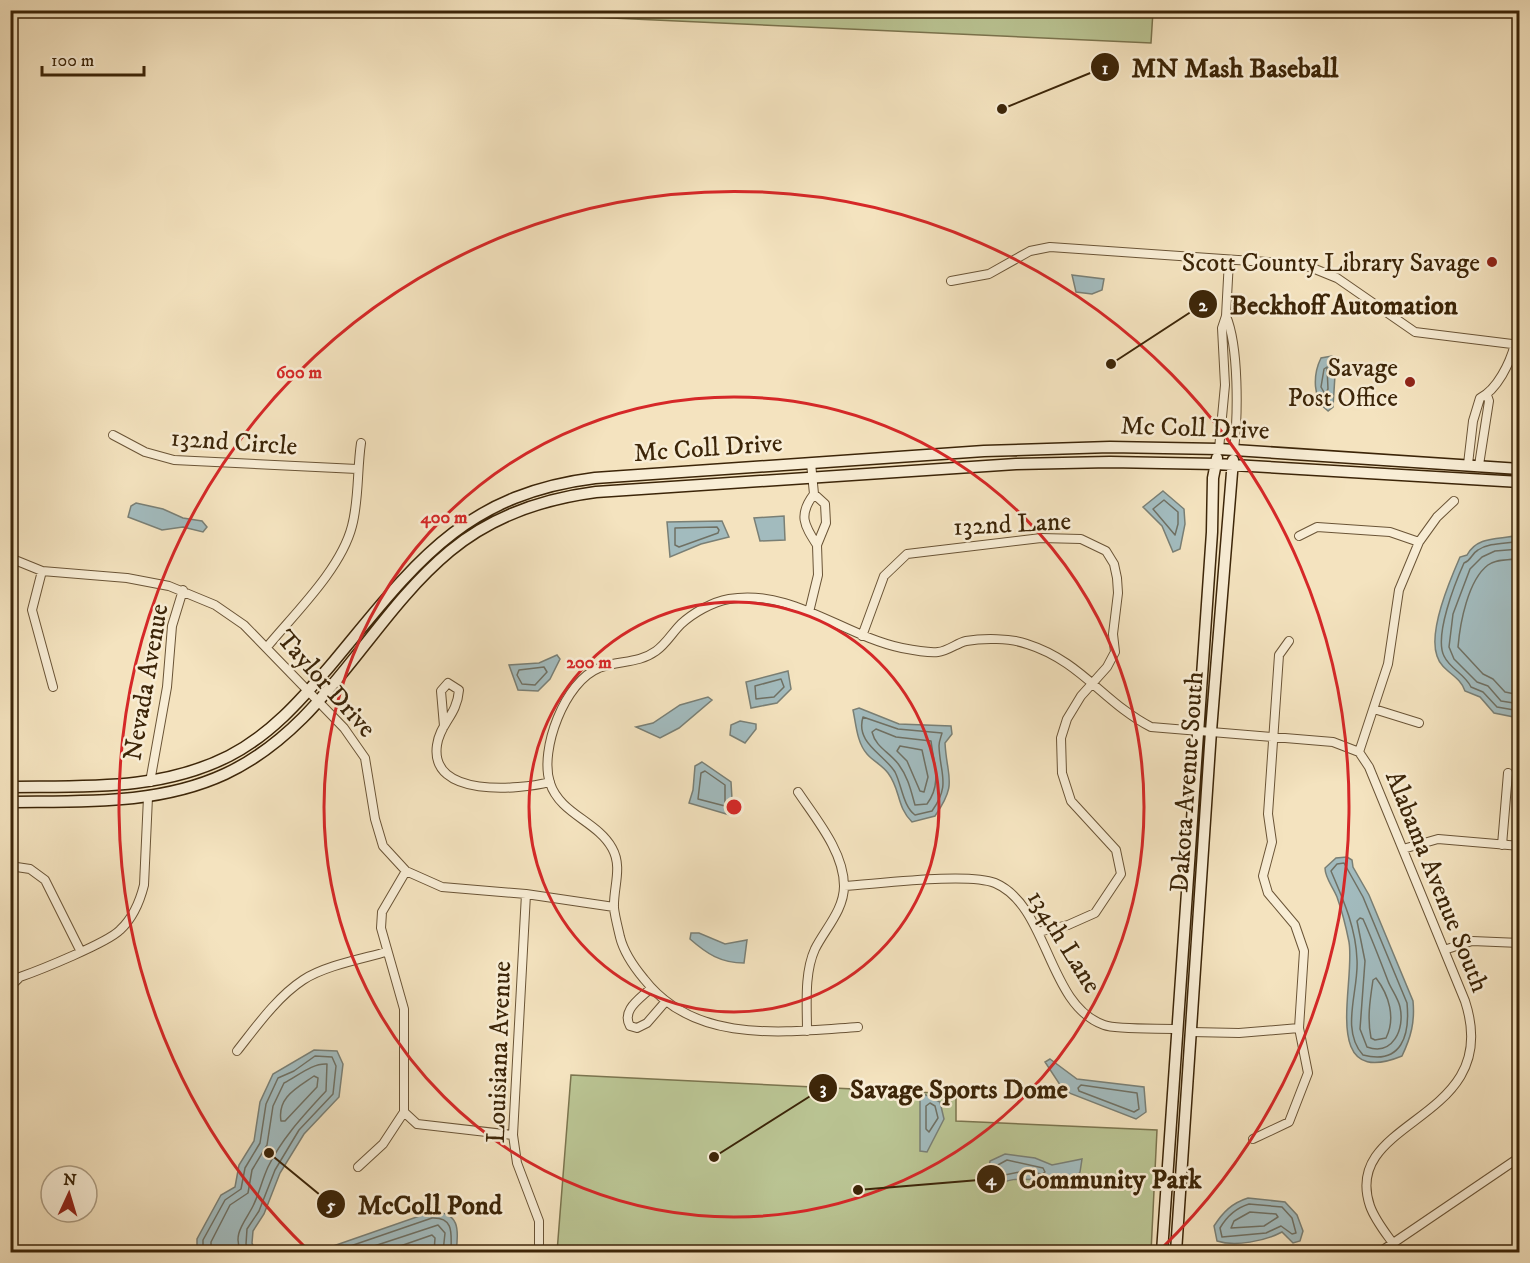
<svg xmlns="http://www.w3.org/2000/svg" width="1530" height="1263" font-family="'IM FELL DW Pica',serif">
<style>
.green{fill:#bac493;stroke:#7b744e;stroke-width:1.5}
.water{fill:#a2bbbe;stroke:#797f75;stroke-width:1.5}
.lines{fill:none;stroke-linecap:round;stroke-linejoin:round}
.shore{stroke:#6f7063;stroke-width:1.5}
.street-casing{stroke:#6a5436;stroke-width:10}
.secondary-casing{stroke:#3c2508;stroke-width:13}
.street{stroke:#f8edd5;stroke-width:8}
.secondary{stroke:#f8edd5;stroke-width:10}
.ring{fill:none;stroke:#d62828;stroke-width:3}
.poi-dot{fill:#8f2418;stroke:#f8edd5;stroke-width:2}
.labels{text-anchor:middle;stroke-width:5;stroke-linejoin:round;paint-order:stroke}
.poi-label{font-size:26px;fill:#3c2508;stroke:#f8edd5;text-anchor:end}
.street-label{font-size:26px;fill:#3c2508;stroke:#f8edd5}
.centre{fill:#d62828;stroke:#f8edd5;stroke-width:3}
.ring-label{font-size:18px;text-anchor:middle;font-weight:bold;fill:#d62828;stroke:#f8edd5;stroke-width:5;stroke-linejoin:round;paint-order:stroke}
.leader{fill:none;stroke:#3c2508;stroke-width:2}
.callout-dot{fill:#3c2508;stroke:#f8edd5;stroke-width:2}
.mark-label{font-size:18px;text-anchor:middle;font-weight:bold;fill:#fff}
.callout-label{font-size:27px;text-anchor:middle;font-weight:bold;fill:#3c2508;stroke:#f8edd5;stroke-width:5;stroke-linejoin:round;paint-order:stroke}
</style>
<rect width="100%" height="100%" fill="#f4e3bf"/>
<filter id="stains"><feTurbulence type="fractalNoise" baseFrequency=".00333" numOctaves="4"/><feColorMatrix values="0 0 0 0 .2 0 0 0 0 .09 0 0 0 0 .02 0 0 0 .5 -.17"/></filter>
<radialGradient id="worn" r=".72"><stop offset=".6" stop-color="#630" stop-opacity="0"/><stop offset="1" stop-color="#630" stop-opacity=".3"/></radialGradient>
<path class="green" d="M460 11 1153 10V11L1151 43Z
M571 1075 956 1094V1121L1157 1130 1151 1252H557Z"/>
<path class="water" d="M1072 275 1104 279 1102 290 1092 294 1076 292Z
M1332 356 1336 359 1333 407 1328 411C1312 400 1313 374 1321 358Z
M1163 491 1184 509 1185 524 1180 549 1173 552 1162 526 1143 507Z
M136 503 163 509 183 518 202 521 207 527 203 532 183 527 162 530 128 517 131 506Z
M784 516 785 540 760 541 754 518Z
M722 521 729 537 701 544 670 557 667 522Z
M1519 535H1520L1519 718 1494 713 1480 697 1465 691C1460 675 1442 672 1437 656 1428 631 1450 580 1460 557L1467 555C1478 535 1500 540 1519 535Z
M557 655 560 659 550 679 538 691 518 690 509 665 539 663Z
M788 671 791 689 777 703 751 708 746 682Z
M708 697 712 700 679 728 660 738 636 727 653 723 680 705Z
M859 708 899 724 951 726 952 734 945 743C947 779 958 783 935 816L912 822C896 806 901 790 888 773 882 765 873 761 867 754 857 743 856 724 853 710Z
M740 721 756 724V729L745 743 730 735 731 725Z
M702 762 731 782 733 816 689 803 693 790 695 766Z
M1347 857 1352 860 1353 867 1369 895 1413 1001C1415 1022 1411 1037 1402 1056 1319 1090 1356 983 1349 942 1346 927 1342 911 1337 897 1333 887 1325 878 1325 868L1336 858Z
M691 933H699L725 944 747 940 744 963C721 963 707 954 690 939Z
M314 1050 337 1051 343 1064 339 1097 304 1134 280 1173 264 1214 253 1231 252 1243 256 1252H197V1239L221 1195 235 1187 239 1165 254 1141 260 1102 273 1074Z
M1050 1059 1077 1079 1144 1087 1146 1112 1136 1119 1064 1091 1045 1062Z
M920 1092 940 1102 944 1119 927 1152 920 1151Z
M1005 1154 1035 1158 1052 1165 1082 1159 1080 1172 1073 1183C1058 1177 1055 1181 1041 1180 1014 1178 1012 1178 986 1189L990 1161Z
M1248 1198 1285 1202 1297 1215 1303 1231 1300 1241 1293 1243 1282 1232C1265 1241 1235 1247 1217 1241L1214 1226C1223 1212 1232 1203 1248 1198Z
M431 1212C460 1211 459 1230 456 1252H316Z"/>
<g class="lines">
<path class="shore" d="M1327 367 1328 389 1325 394 1321 387 1324 369Z
M1164 500 1178 512V524L1175 535 1153 509Z
M717 527 719 530 718 533 679 547 675 545V528Z
M1520 541C1506 544 1490 542 1478 550 1471 554 1472 560 1464 563 1455 583 1434 636 1444 656 1450 669 1465 674 1471 687L1483 692 1497 707 1520 711
M1520 549 1495 551 1482 557 1470 569 1453 614 1449 647 1454 659 1477 682 1488 686 1501 701 1520 704
M1520 558C1509 561 1497 558 1488 565 1468 580 1460 623 1458 647L1483 674 1493 679 1505 692 1520 695
M544 667 547 672 535 685 522 684 517 675 519 670Z
M781 679 784 687 774 697 756 699 755 686Z
M863 717 898 729 942 733C941 737 939 741 939 746 940 775 951 784 932 811L915 815C903 806 902 786 895 772 884 754 855 743 863 717Z
M876 729 896 737 931 741C934 765 942 784 927 804L915 805C911 791 908 777 899 765 890 752 876 748 872 732Z
M900 746 922 750 928 777 924 792 920 791 907 761 897 751Z
M705 771 725 785V806L698 799 701 773Z
M1344 863 1363 897 1407 1003C1410 1035 1402 1065 1363 1055 1340 1030 1359 990 1357 960 1356 928 1343 899 1331 871L1337 864Z
M1360 918 1363 919C1372 939 1380 960 1388 981 1391 989 1398 998 1400 1007 1405 1029 1393 1056 1367 1047L1360 1029 1365 961 1357 921Z
M1376 978C1389 995 1396 1018 1386 1038L1375 1040 1371 1038C1367 1019 1370 1000 1373 980Z
M314 1076 318 1078 317 1087 285 1121H281C277 1097 297 1088 314 1076Z
M1081 1085 1137 1093 1139 1109 1134 1112 1079 1091 1078 1088Z
M930 1103 935 1106 938 1118 929 1132 926 1129V1106Z
M1007 1160 1043 1168 1045 1172 1042 1174 1024 1171 995 1177 996 1166Z
M1249 1204 1282 1207 1292 1218 1296 1233 1292 1234 1281 1226 1266 1233 1222 1237 1220 1228C1227 1216 1236 1208 1249 1204Z
M1250 1212 1276 1214 1278 1217 1264 1226 1231 1228 1234 1221Z
M203 1252V1240L225 1200 241 1189 245 1168 260 1143 266 1104 278 1078 294 1071 315 1056 332 1057 336 1066 333 1094 299 1130 275 1170 259 1211 247 1229 246 1244 250 1252
M211 1252V1242L230 1205 248 1193 252 1170 267 1145 273 1106 284 1083C298 1076 312 1063 327 1064L326 1091C304 1115 282 1138 268 1167 262 1180 259 1194 253 1206 245 1222 232 1234 241 1252
M333 1252 432 1218C455 1217 451 1235 451 1252
M356 1252 438 1225 445 1233 443 1252
M383 1252 432 1235 435 1238 434 1252"/>
<defs>
<path id="street" d="M951 281 989 274 1030 251 1050 247 1281 263 1310 267 1337 278 1415 332 1520 345
M1226 316C1239 347 1238 415 1234 450
M113 435 145 452 174 460 357 469
M1219 449 1225 385 1222 328 1226 316 1229 260
M811 463 814 494
M1468 464 1473 421 1480 398C1497 390 1510 363 1515 344
M1479 465 1489 401 1487 395
M1299 536 1317 527 1390 532 1419 542
M10 558 42 571 127 578 169 586 215 605 244 625 344 728 365 758 375 819 383 846 406 871 442 887 526 894 614 907
M42 571 32 610 53 687
M809 612 818 575 817 545 826 523 825 504 814 494C798 515 804 525 817 545
M862 636 884 576 907 554 1041 538 1081 539 1106 551 1114 564 1117 578 1118 593 1113 634 1115 652 1107 667 1081 696 1067 719 1061 738 1062 773 1071 801 1116 850 1121 874 1095 913 1068 925 1038 932
M267 647C295 613 341 569 352 526 359 500 357 470 361 443
M1374 709 1419 723
M444 726 441 691 448 683 459 690C457 716 440 723 437 745 429 798 519 790 550 782
M150 782 167 687 172 626 183 590
M798 792C816 819 844 852 844 886 844 910 825 929 815 949 804 973 807 1005 807 1031
M1502 845 1508 773
M1403 849 1438 839 1520 846
M10 866 30 869 45 880 80 950
M406 871 382 912 381 928 404 1009V1112L417 1124 513 1135
M844 886C877 884 968 872 995 883 1049 906 1047 1005 1104 1025 1118 1030 1160 1028 1177 1029
M526 894 513 1135 517 1163 539 1221V1244
M1444 950 1472 941 1520 943
M10 987 20 977C40 970 107 943 120 930 133 918 140 901 144 885L148 797
M651 988C640 999 621 1010 630 1026L637 1028 647 1023 666 1001
M858 1027C785 1032 695 1045 644 979 634 967 624 953 620 937 618 928 615 917 614 908 613 888 623 867 612 848 597 821 560 814 550 783 539 750 565 681 599 668 618 660 638 664 656 651 666 644 672 633 681 624 693 613 712 602 729 599 791 588 844 636 902 648 912 650 928 653 938 652 948 651 957 643 966 641 983 638 1011 638 1027 644 1081 661 1104 703 1151 727L1333 742 1359 752
M1191 1032 1239 1033 1299 1028
M237 1051C256 1027 277 997 303 980 324 966 361 959 386 952
M1253 1139 1289 1122 1308 1073 1299 1028 1304 951 1295 925 1268 893 1263 876 1272 842 1268 814 1279 655 1289 641
M358 1167 383 1144 404 1112
M1380 1252 1520 1157
M1399 1252C1390 1238 1376 1223 1370 1206 1340 1117 1505 1123 1465 1001L1369 767 1359 752 1388 664 1399 590 1419 542 1437 517 1454 501"/>
<path id="secondary" d="M10 787C85 786 160 791 229 756 270 735 300 701 330 666 411 569 459 495 595 478L984 451 1110 447 1219 449 1520 469
M10 802C83 801 158 805 225 774 326 727 368 619 450 551 492 516 542 499 596 492L1016 464 1110 462 1216 464 1520 482
M1162 1252 1212 532 1213 478 1217 458
M1176 1252 1211 731 1233 460"/>
</defs>
<use href="#street" class="street-casing"/>
<use href="#secondary" class="secondary-casing"/>
<use href="#street" class="street"/>
<use href="#secondary" class="secondary"/>
</g>
<g class="ring">
<circle cx="734" cy="807" r="205"/>
<circle cx="734" cy="807" r="410"/>
<path d="M307 1249A615 615 0 1 1 1161 1249"/>
</g>
<g class="poi-dot">
<circle cx="1492" cy="262" r="6"/>
<circle cx="1410" cy="382" r="6"/>
</g>
<g class="labels">
<g class="poi-label">
<text x="1480" y="271">Scott County Library Savage</text>
<text x="1398" y="376">Savage<tspan x="1398" dy="30">Post Office</tspan></text>
</g>
<g class="street-label">
<text transform="translate(1195 427) rotate(2)" y="9">Mc Coll Drive</text>
<text transform="translate(234 441) rotate(4)" y="9">132nd Circle</text>
<text transform="translate(708 447) rotate(-4)" y="9">Mc Coll Drive</text>
<text transform="translate(1012 523) rotate(-3)" y="9">132nd Lane</text>
<text transform="translate(145 682) rotate(-80)" y="9">Nevada Avenue</text>
<text transform="translate(327 683) rotate(48)" y="9">Taylor Drive</text>
<text transform="translate(1186 782) rotate(-86)" y="9">Dakota Avenue South</text>
<text transform="translate(1438 881) rotate(68)" y="9">Alabama Avenue South</text>
<text transform="translate(1065 941) rotate(58)" y="9">134th Lane</text>
<text transform="translate(498 1052) rotate(-88)" y="9">Louisiana Avenue</text>
</g>
</g>
<circle cx="734" cy="807" r="9" class="centre"/>
<g class="ring-label">
<text x="299" y="378">600 m</text>
<text x="444" y="523">400 m</text>
<text x="589" y="668">200 m</text>
</g>
<path class="leader" d="M1002 109L1105 67M1111 364L1203 304M714 1157L823 1088M858 1190L991 1179M269 1153L331 1204"/>
<g class="callout-dot">
<circle cx="1002" cy="109" r="6"/>
<circle cx="1111" cy="364" r="6"/>
<circle cx="714" cy="1157" r="6"/>
<circle cx="858" cy="1190" r="6"/>
<circle cx="269" cy="1153" r="6"/>
<circle cx="1105" cy="67" r="15"/>
<circle cx="1203" cy="304" r="15"/>
<circle cx="823" cy="1088" r="15"/>
<circle cx="991" cy="1179" r="15"/>
<circle cx="331" cy="1204" r="15"/>
</g>
<g class="mark-label">
<text x="1105" y="74">1</text>
<text x="1203" y="311">2</text>
<text x="823" y="1094">3</text>
<text x="991" y="1185">4</text>
<text x="331" y="1211">5</text>
</g>
<g class="callout-label">
<text x="1235" y="77">MN Mash Baseball</text>
<text x="1344" y="314">Beckhoff Automation</text>
<text x="959" y="1098">Savage Sports Dome</text>
<text x="1110" y="1188">Community Park</text>
<text x="430" y="1214">McColl Pond</text>
</g>
<rect width="1530" height="1263" fill="none" stroke="#f4e3bf" stroke-width="36"/>
<rect x="12" y="12" width="1506" height="1239" fill="none" stroke="#3c2508" stroke-width="3"/>
<rect x="18" y="18" width="1494" height="1227" fill="none" stroke="#3c2508" stroke-width="1.5"/>
<g transform="translate(69 1194) rotate(4)"><circle r="28" fill="#f8edd5" stroke="#ad9d83" stroke-width="1.5"/>
<path d="M0-4.5L10 22L0 15L-10 22Z" fill="#8f2418"/>
<text y="-9" font-size="16" font-weight="bold" text-anchor="middle" fill="#3c2508">N</text>
</g>
<path d="M42 66v9h102v-9" fill="none" stroke="#3c2508" stroke-width="3"/>
<text x="51" y="66" font-size="18" fill="#3c2508" stroke="#f8edd5" stroke-width="4.5" paint-order="stroke">100 m</text>
<rect width="100%" height="100%" filter="url(#stains)"/>
<rect width="100%" height="100%" fill="url(#worn)"/>
</svg>
